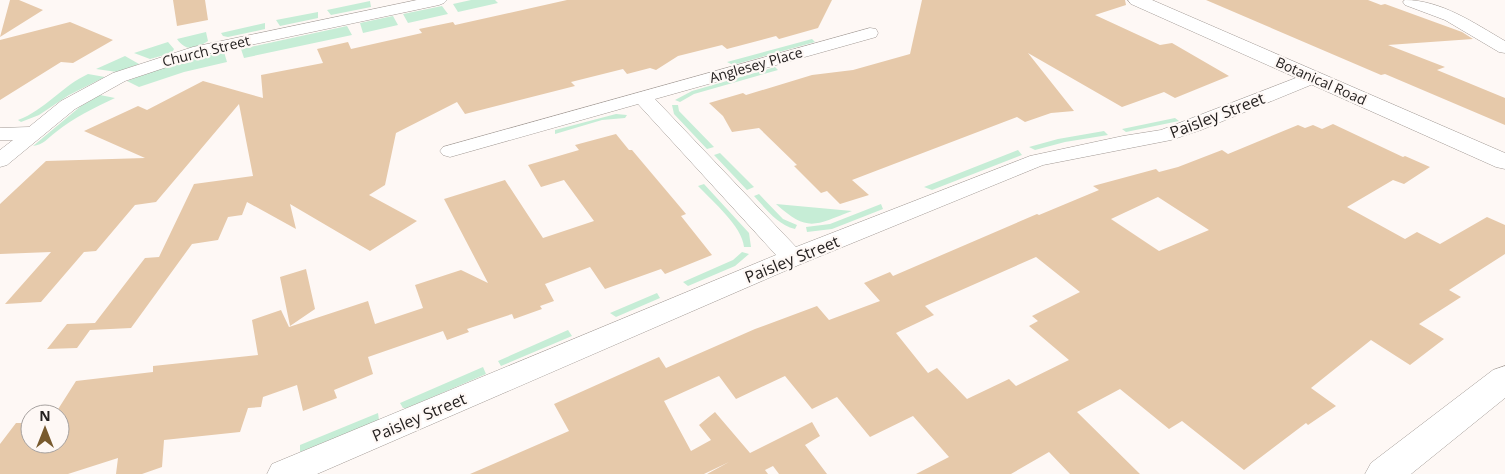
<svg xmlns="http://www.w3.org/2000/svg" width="1505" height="474" font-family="'Open Sans',sans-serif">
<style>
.green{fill:#c6edd6}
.building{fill:#e6c9aa;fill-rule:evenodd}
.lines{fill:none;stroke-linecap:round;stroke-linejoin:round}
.minor-casing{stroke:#a29a95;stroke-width:1}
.tertiary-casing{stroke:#a29a95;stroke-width:1}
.secondary-casing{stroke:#a29a95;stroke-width:1}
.minor{fill:#fff;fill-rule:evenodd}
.tertiary{fill:#fff;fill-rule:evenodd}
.secondary{fill:#fff;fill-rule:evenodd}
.labels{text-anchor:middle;stroke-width:4.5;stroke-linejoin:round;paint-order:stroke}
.far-street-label{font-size:14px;fill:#252120;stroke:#fef8f5}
.street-label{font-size:16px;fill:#252120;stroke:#fef8f5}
</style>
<rect width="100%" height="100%" fill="#fef8f5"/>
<path class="green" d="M471 0H495L498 3 458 12 453 4Z
M370 1 371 7 331 15 327 10Z
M442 6 448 14 408 23 403 14Z
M318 12V18L280 26 276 20Z
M393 16 398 25 363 33 360 23Z
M265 23V29L228 37 223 36 221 33Z
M347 26 352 35 244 58 241 49Z
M206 32 208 41C196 49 186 52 177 39Z
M812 39 815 42 733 65 727 62Z
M168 42 174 49 172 53 150 59 134 53Z
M224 52 227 62 184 72 139 87 127 81 184 60Z
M125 56 139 64 117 72 96 69Z
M775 67 778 70 694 94 680 102 675 100 692 91Z
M88 74 105 77 69 95 39 115 21 122 18 120C45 110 62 86 88 74Z
M100 95 115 98C94 108 73 118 56 132 48 138 43 145 33 146L81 106Z
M672 105H678L679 111 714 147 707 149 674 114Z
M616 114 627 115 625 118 602 120 555 134V130Z
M1175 118 1179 121 1126 132 1122 129Z
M1104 131 1108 135 1065 142 1035 150 1029 147 1058 139Z
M1018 150 1022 155 932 190 924 187Z
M720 153 754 187 747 190 714 155Z
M704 184 749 233 751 247H744C742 226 713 202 698 186Z
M759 194 783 219 797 225 795 229C777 224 766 209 754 196Z
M776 204 852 211C815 225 808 233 776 204Z
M881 204 883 209 832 229 807 232 806 227 830 224Z
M742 252 749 254 735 266 688 286 683 282 733 260Z
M657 293 660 298 616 317 610 313Z
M568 330 572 336 501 366 498 361Z
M483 367 486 374 407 408H403L400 403Z
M378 413 379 420 300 452V445Z"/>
<path class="building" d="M10 0H19L43 10 0 37Z
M173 0H205L208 20 177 26Z
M567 0H832L818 28 779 39 776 36 727 49 722 45 678 56 656 70 650 68 627 74 623 69 571 82 575 86 465 114 457 102 396 133 385 185 369 195 417 221 370 251 290 204 296 229 247 202 242 215 228 217 218 240 192 244 131 328 90 330 77 348 47 349 67 324 95 323 145 258 159 257 194 184 253 176 239 104 156 202 135 205 96 251 84 252 41 302 5 304 51 252 0 254V204L46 161 145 158 84 131 138 106 147 110 203 81 263 98 261 75 323 63 317 49 348 42 351 49 422 33 419 29 453 22 455 25Z
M922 0H1125L1126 5 1095 15 1160 45 1172 43 1229 76 1175 98 1164 92 1122 107 1028 53 1074 111 1051 113 1025 122 1017 117 852 180 869 195 840 204 827 191 821 193 794 166 797 165 759 128 732 132 723 116 709 103 743 93 746 95 812 75 853 70 910 54Z
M1206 0H1368L1381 5 1385 4 1462 32 1473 39 1388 45 1445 67 1437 70 1505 98V125L1385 74 1381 75Z
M70 22 113 40 73 63 61 62 0 100V40Z
M1333 124 1403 157 1405 156 1430 167 1404 184 1393 180 1347 207 1405 239 1417 232 1440 244 1487 217 1505 225V254L1449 290 1461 297 1419 324 1444 339 1410 365 1371 340 1311 388 1336 406 1308 425 1306 423 1244 470 1182 421 1169 429 1120 389 1077 412 1140 474H1070L1049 452 1011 474H916L949 457 913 416 870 437 837 397 812 409 785 376 736 399 719 376 664 401 691 451 711 440 699 425 715 412 750 453 812 422 820 436 805 445 827 474H779L773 466 765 470 768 474H707L729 462 704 474H470L569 431 554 404 659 357 666 368 755 329 817 306 829 320 880 301 864 283 890 272 893 276 1037 214 1039 215 1099 190 1093 186 1156 169 1159 172 1178 167 1222 150 1228 154 1298 125 1305 128 1313 125 1322 129ZM1158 197 1209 230 1159 251 1111 219ZM1036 257 1080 292 1032 316 1038 321 1029 326 1069 360 1016 386 1009 379 967 399 937 368 928 373 896 333 934 315 925 306Z
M616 134 629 150H632L686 214 681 216 712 255 665 274 661 269 605 289 590 267 545 284 554 301 540 306 542 309 514 319 512 314 467 329 469 332 447 340 443 331 368 357 373 374 334 390 337 398 303 411 297 385 263 397 261 407 248 408 240 432 164 440 162 467 142 474H116L118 458 68 474H0V444L16 423H30V444H60V414H55L76 381 153 372V366L258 355 252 320 281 310 289 327 368 301 375 324 423 308 415 285 461 270 488 283 444 199 505 180 543 238 594 221 564 180 541 187 528 165 579 150 575 145Z
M306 269 315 309 290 326 280 277Z"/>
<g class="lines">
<defs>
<path id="minor" d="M417 0H447L444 3 439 5 203 55 125 81 75 109 7 165 0 167V150L13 140H0V128L29 127 61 101 113 73 193 47Z
M1405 0C1441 0 1474 23 1505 41V53L1499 52 1445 20 1405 5 1403 2Z
M870 28 876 29 878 33 876 37 655 99 796 247 1030 156 1123 136 1161 130 1306 74 1312 73 1318 74 1321 78 1318 82 1201 130 1171 140 1043 165 801 264 317 474H267L272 464 776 255 638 104 450 157 443 155 440 151 443 147Z"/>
<path id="tertiary" d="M1505 366V398L1411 474H1365L1371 463 1493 370Z"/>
<path id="secondary" d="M1128 0H1152L1505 153V169L1496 167 1131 4Z"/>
</defs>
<use href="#minor" class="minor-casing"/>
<use href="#tertiary" class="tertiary-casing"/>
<use href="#secondary" class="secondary-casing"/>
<use href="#minor" class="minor"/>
<use href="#tertiary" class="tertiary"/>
<use href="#secondary" class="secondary"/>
</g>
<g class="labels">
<g class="far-street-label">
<text transform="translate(206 51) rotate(-14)" y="5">Church Street</text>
<text transform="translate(756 65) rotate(-16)" y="5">Anglesey Place</text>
<text transform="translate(1321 81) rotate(24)" y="5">Botanical Road</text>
</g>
<g class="street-label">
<text transform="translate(1217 115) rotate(-21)" y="6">Paisley Street</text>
<text transform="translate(792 259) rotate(-22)" y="6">Paisley Street</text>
<text transform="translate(419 417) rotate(-23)" y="6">Paisley Street</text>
</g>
</g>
<g transform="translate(45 429)"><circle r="24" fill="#fef8f5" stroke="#a7a2a0"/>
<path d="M0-4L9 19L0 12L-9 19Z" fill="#785a2e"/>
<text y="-8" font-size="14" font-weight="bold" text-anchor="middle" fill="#252120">N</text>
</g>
</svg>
